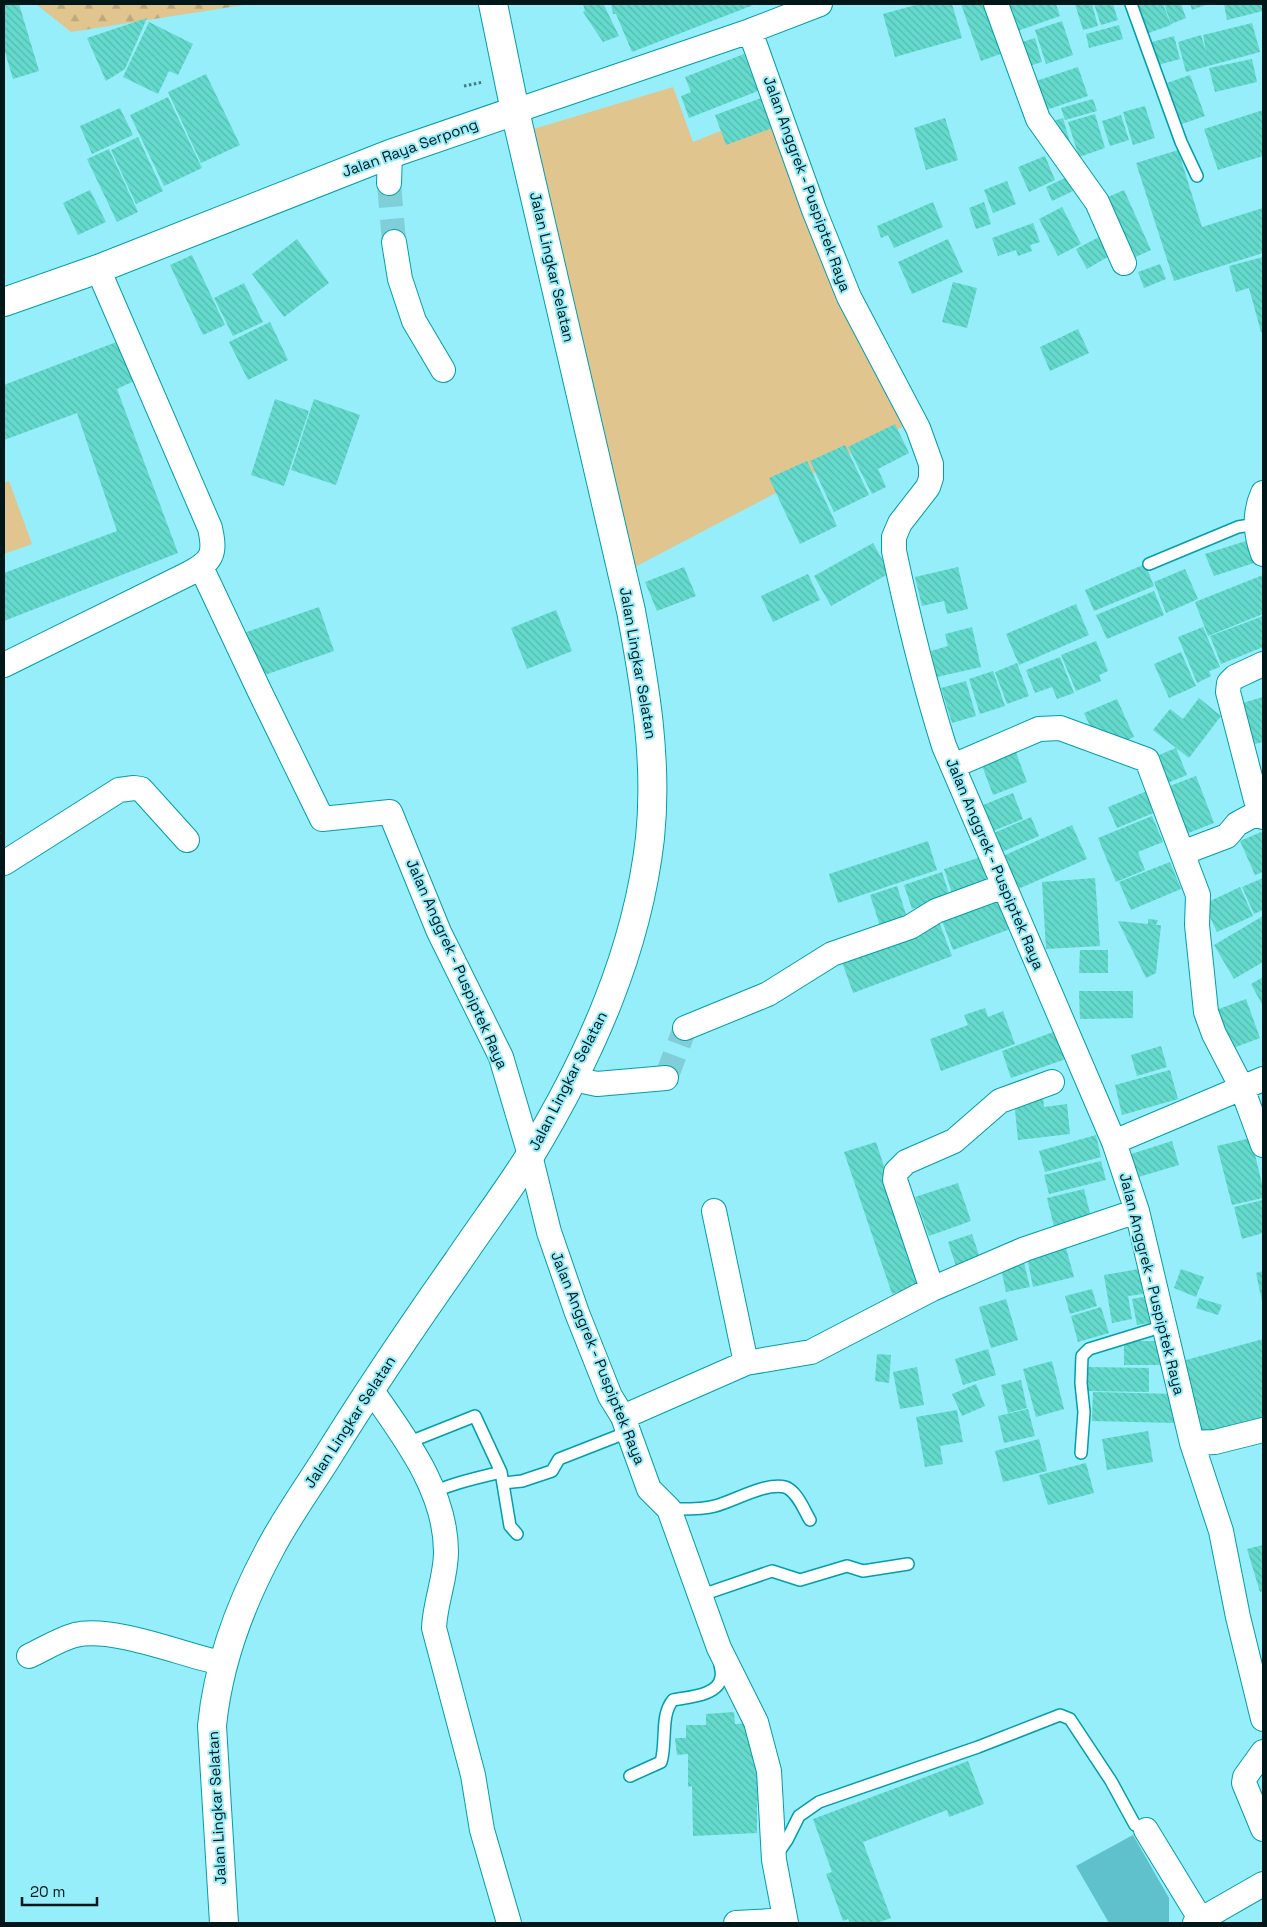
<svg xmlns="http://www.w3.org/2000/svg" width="1267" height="1927" font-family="'Space Grotesk',sans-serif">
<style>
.grass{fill:#e0c58f}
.forest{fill:url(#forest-firs)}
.water{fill:#5ec1cc}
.building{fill:url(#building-back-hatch)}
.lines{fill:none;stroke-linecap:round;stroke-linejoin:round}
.street-tunnel{stroke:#7fced8;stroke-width:24;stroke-dasharray:24 12;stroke-linecap:butt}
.lane-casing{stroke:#029eab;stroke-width:14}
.street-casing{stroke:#029eab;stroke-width:26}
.secondary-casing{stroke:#029eab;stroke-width:30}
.primary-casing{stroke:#029eab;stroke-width:30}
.path{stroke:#447a80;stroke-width:3;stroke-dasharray:2.5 2.5;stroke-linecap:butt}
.lane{stroke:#fff;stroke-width:11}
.street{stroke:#fff;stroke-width:24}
.secondary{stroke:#fff;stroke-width:28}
.primary{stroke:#fff;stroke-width:28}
.labels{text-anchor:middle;stroke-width:4;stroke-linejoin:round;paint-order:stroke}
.street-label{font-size:15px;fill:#00171a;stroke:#95eef9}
</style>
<defs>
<pattern id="forest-firs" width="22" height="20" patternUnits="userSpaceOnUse" patternTransform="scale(1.25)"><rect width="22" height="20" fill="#e0c58f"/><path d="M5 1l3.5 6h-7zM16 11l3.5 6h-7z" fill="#bea87b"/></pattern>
<pattern id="building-back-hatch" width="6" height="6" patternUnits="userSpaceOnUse" patternTransform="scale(1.25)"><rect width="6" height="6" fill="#64dacc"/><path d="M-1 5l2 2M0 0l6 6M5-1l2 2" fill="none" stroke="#55baaf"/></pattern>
</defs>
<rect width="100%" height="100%" fill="#95eef9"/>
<path class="grass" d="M673 87 693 142 778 108 915 420 633 568 517 134Z
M9 481 32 544 4 554V483Z"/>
<path class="forest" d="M36 4H250L71 32Z"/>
<path class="water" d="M1133 1835 1169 1898V1923H1109L1076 1866Z"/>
<path class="building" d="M4 4H19L39 71 13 79 4 49Z
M583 4H608L604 5 619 36 603 42 583 12 585 11Z
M611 4H756L632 52 616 14H613Z
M919 4H952L962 38 895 57 883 14Z
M961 4H989L1006 52 981 61Z
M1002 4H1056L1060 16 1012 33Z
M1075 4H1092L1098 26 1083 30Z
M1094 4H1113L1118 20 1101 25Z
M1135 4H1163L1171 25 1146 34Z
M1164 4H1181L1186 18 1171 24Z
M1190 4H1208L1192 10Z
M1224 4H1262L1263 11 1227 20Z
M147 18 125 69 106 81 87 38Z
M1062 21 1073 55 1046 64 1035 30Z
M149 22 193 44 178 75 169 71 158 94 123 77Z
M1252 23 1260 52 1186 72 1178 42 1201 35 1206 52 1203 35Z
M1119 25 1123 39 1089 48 1086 34Z
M1174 36 1180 59 1158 65 1152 42Z
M1035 38 1042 62 1023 68 1016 44Z
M744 54 758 91 689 118 681 96 691 92 685 77Z
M1252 59 1257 82 1215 92 1209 68Z
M1078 67 1088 96 1037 113 1027 84Z
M206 74 240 145 201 163 168 92Z
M1190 75 1205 116 1182 124 1167 83Z
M168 97 202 168 164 186 130 115Z
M764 97 775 127 726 145 715 115Z
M1093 99 1097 111 1065 120 1061 108Z
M1145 106 1155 138 1133 145 1123 112Z
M120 108 133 135 92 154 80 126Z
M1263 110V156L1218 170 1204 129Z
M1095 114 1105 148 1079 157 1068 122Z
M1121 115 1129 140 1110 146 1102 121Z
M945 118 958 160 926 170 914 128Z
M1063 118 1071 146 1053 121Z
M138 137 163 191 136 204 111 150Z
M109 149 138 212 117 222 87 159Z
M1178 150 1202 227 1263 208V253L1174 281 1136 163Z
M1045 156 1055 180 1029 192 1018 167Z
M1067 177 1073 191 1052 201 1046 187Z
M1007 181 1016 204 993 213 984 190Z
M90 190 106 222 78 235 63 203Z
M1124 190 1151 250 1127 261 1099 201Z
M933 202 943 227 894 248 888 235 881 238 877 226Z
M984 202 991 224 976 229 969 208Z
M1062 207 1081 244 1058 256 1039 219Z
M1033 223 1040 242 1030 245 1032 251 1018 256 1016 250 998 256 992 238Z
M1101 236 1111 255 1087 269 1076 249Z
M297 239 329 283 284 317 252 274Z
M948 239 963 272 912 294 898 262Z
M192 255 225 325 203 335 170 265Z
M1263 257V332H1261L1249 288 1236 292 1229 266Z
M1160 264 1166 279 1144 288 1138 272Z
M953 282 977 288 967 328 942 322Z
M244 283 263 322 233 336 214 298Z
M270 322 288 360 248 380 229 342Z
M1078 329 1089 353 1050 371 1040 347Z
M119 341 134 381 117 389 178 553 4 621V573L117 531 77 413 4 440V385Z
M275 399 309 411 284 486 251 475Z
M314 399 360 415 336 485 291 470Z
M895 424 909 453 878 469 886 487 872 494 848 447Z
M845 445 869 495 834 512 810 461Z
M807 461 837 526 800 544 769 478Z
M1252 539 1257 562 1214 576 1205 554Z
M873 543 890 573 831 606 814 576Z
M1145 564 1154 586 1094 611 1085 590Z
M684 567 696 596 657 611 645 582Z
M958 567 968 609 947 614 944 601 922 606 915 577Z
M1185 569 1198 599 1166 613 1154 582Z
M808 574 820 600 773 622 761 596Z
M1263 575V614L1208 636 1195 602Z
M1154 591 1164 615 1107 639 1096 615Z
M1076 604 1089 635 1019 665 1006 634Z
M319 607 334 651 259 677 244 633Z
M556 610 572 651 527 669 511 628Z
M1263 616V647L1221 664 1210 636Z
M972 627 981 667 937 677 931 651 948 646 945 634Z
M1203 627 1220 667 1209 671 1211 676 1197 683 1178 637Z
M1096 641 1108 671 1099 675 1101 681 1076 691 1061 655Z
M1181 652 1196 686 1169 698 1154 664Z
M1060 657 1074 693 1057 699 1052 687 1035 693 1026 670Z
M1017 663 1029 696 1007 704 995 672Z
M993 671 1005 706 980 714 969 679Z
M966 681 976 716 952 723 941 688Z
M1263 697V742L1251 745 1239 704Z
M1199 698 1221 716 1189 758 1153 730 1170 709 1183 719Z
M1117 699 1134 737 1113 746 1096 739 1084 713Z
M1176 748 1187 775 1160 786 1149 759Z
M1015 750 1027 782 993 795 981 763Z
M1196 776 1214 823 1178 837 1163 800 1174 796 1170 786Z
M1152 789 1161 810 1117 828 1108 807Z
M1013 793 1023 819 993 831 983 805Z
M1152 816 1163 842 1138 852 1145 870 1116 882 1098 838Z
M1031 817 1039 836 1002 852 994 833Z
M1072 825 1087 859 1018 889 1003 856Z
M1261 832 1263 837V872L1255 875 1240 841Z
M928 841 937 870 838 903 829 874Z
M987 855 996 881 953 896 944 869Z
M1170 862 1181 889 1131 910 1119 882Z
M942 872 950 897 912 909 904 885Z
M1095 878 1100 946 1046 949 1042 882Z
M1263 878V910L1254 914 1242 887Z
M897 886 909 924 882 932 870 895Z
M1240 887 1253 916 1217 932 1204 904Z
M972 900 976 910 1003 900 1013 928 953 950 939 913Z
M1263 916V962L1234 979 1214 945Z
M938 919 952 956 853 993 840 956Z
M1148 919 1158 920 1156 925H1161L1156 973 1146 978 1118 921 1148 924Z
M1080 950H1108V973H1079Z
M1263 977V1006L1251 984Z
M1079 991H1133V1018L1080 1019Z
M1246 999 1260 1038 1228 1050 1213 1011Z
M985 1008 988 1017 1003 1011 1015 1044 941 1071 930 1039 968 1025 964 1015Z
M1056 1031 1066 1059 1011 1078 1002 1051Z
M1161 1046 1167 1067 1137 1076 1131 1055Z
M1170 1070 1178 1099 1122 1115 1115 1085Z
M1043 1097 1044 1107 1067 1104 1070 1134 1018 1140 1014 1100Z
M1096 1135 1101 1157 1045 1172 1039 1151Z
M1251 1138 1263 1188V1198L1232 1205 1217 1146Z
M1172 1141 1179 1165 1135 1178 1128 1155Z
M876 1142 923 1284 892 1294 844 1152Z
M1101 1161 1106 1180 1049 1194 1044 1175Z
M958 1183 971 1221 929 1236 915 1197Z
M1084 1189 1092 1221 1055 1231 1047 1198Z
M1263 1200V1233L1242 1239 1234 1207Z
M972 1234 981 1261 957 1269 948 1242Z
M1066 1248 1074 1277 1033 1287 1027 1257Z
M1023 1259 1030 1287 1006 1292 1000 1264Z
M1139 1269 1143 1294 1128 1296 1132 1319 1112 1323 1104 1275Z
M1181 1269 1204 1277 1196 1297 1174 1288Z
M1263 1271V1301H1262L1256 1273Z
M1092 1289 1097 1306 1070 1314 1065 1296Z
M1149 1296 1154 1322 1137 1325 1132 1299Z
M1199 1298 1222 1305 1218 1315 1196 1308Z
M1006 1299 1018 1340 991 1348 979 1307Z
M1101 1307 1109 1333 1078 1342 1071 1316Z
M1263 1339V1421L1195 1439 1175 1363Z
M1124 1341H1164V1365H1124Z
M988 1349 996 1375 963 1385 955 1359Z
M877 1354 891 1355 889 1383 875 1381Z
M1052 1361 1064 1409 1036 1417 1023 1369Z
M917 1367 924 1405 900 1409 893 1372Z
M1087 1367 1149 1368V1392L1087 1391Z
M1021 1380 1027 1408 1008 1413 1001 1385Z
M976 1384 985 1406 962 1416 952 1394Z
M1093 1392 1177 1394 1176 1423 1092 1421Z
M1028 1409 1035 1436 1004 1443 998 1416Z
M957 1410 963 1442 940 1446 943 1464 925 1467 916 1417Z
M1148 1431 1153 1462 1107 1470 1102 1439Z
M1039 1439 1047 1471 1003 1482 995 1451Z
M1086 1463 1094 1493 1048 1505 1039 1475Z
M1263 1545V1591L1260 1592 1247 1549Z
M734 1712 735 1724 755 1723 756 1776H767L769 1801H757V1833L693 1836 692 1786 688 1787V1754L677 1755 675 1738H686V1725H706V1714Z
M968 1761 984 1804 949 1817 947 1810 863 1842 891 1918 877 1923H850L848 1919 843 1921 826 1874 832 1872 813 1819Z"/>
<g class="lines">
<path class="street-tunnel" d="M389 183 394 242
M666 1078 685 1028"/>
<defs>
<path id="lane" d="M1131 4 1181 142 1197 176
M1149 564 1238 527 1256 524
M407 1443 475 1416 501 1472 510 1526 517 1534
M1081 1453 1084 1412 1081 1383 1082 1356 1089 1349 1164 1326
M504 1483 522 1481 552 1471 559 1459 628 1432
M434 1492C455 1482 478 1478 501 1472
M669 1509C684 1509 700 1510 715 1506 734 1501 766 1482 785 1487 797 1491 804 1510 810 1520
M699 1596 772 1571 800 1580 847 1566 863 1571 908 1564
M630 1776 661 1762C667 1742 660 1715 673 1700 687 1697 719 1696 721 1677 722 1673 721 1669 720 1665
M776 1856 787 1840 799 1816 819 1802 978 1747 1060 1715 1070 1719 1111 1781 1135 1825 1146 1830"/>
<path id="street" d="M996 4 1038 119 1097 202 1124 263
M750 31 814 210 849 297 918 428 931 464V478L928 487 900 523 894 537V551C908 617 924 682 944 746L1114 1142 1137 1211 1192 1443 1221 1531 1238 1617 1263 1719
M515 111 750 31 820 4
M389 183 390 154
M394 242 400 279 414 321 443 370
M1263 493C1254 513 1255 533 1263 554
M201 567 259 690 322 819 390 812 439 932 501 1057 530 1155 549 1232 577 1313 610 1396 623 1417 649 1489 669 1509 719 1648 756 1722 769 1771 774 1860 786 1923
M1263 664 1235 677 1229 683 1228 692 1256 800 1263 817
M4 665 188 574C212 561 216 555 210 528L98 269
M953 766 1039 729 1060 728 1147 760 1198 895 1197 925 1206 1012 1214 1034 1242 1088 1263 1145
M1182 853 1227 836 1237 824 1261 811
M4 863 119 790 134 788 141 789 187 840
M685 1028 768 994 832 954 910 927 936 911 1004 886
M573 1079 597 1084 666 1078
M1114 1142 1263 1079
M714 1211 746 1363
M932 1289 895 1180 896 1172 906 1162 954 1141 1000 1101 1052 1082
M370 1388C404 1437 446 1490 446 1552 446 1578 435 1602 434 1628L473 1775 482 1830 509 1923
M623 1417 746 1363 811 1352 932 1289 1025 1249 1137 1211
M1192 1443 1215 1442 1263 1430
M29 1656C44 1649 60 1639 75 1635 114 1626 182 1655 222 1663
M1263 1752 1245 1777 1244 1783 1263 1829
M1146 1830 1201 1920
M736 1923 771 1921 786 1923
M1195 1923 1263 1884"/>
<path id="secondary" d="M4 302 98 269 390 154 515 111 631 611C645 686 658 761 650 838 637 952 590 1056 531 1154 509 1190 482 1225 458 1261 413 1325 369 1390 328 1456 308 1488 286 1518 269 1551 240 1605 218 1665 212 1726L224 1923"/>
<path id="primary" d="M493 4 515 111"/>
</defs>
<use href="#lane" class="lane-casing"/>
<use href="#street" class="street-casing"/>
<use href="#secondary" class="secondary-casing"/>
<use href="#primary" class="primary-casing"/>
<path class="path" d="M464 86 483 82"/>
<use href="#lane" class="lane"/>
<use href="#street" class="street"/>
<use href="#secondary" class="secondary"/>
<use href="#primary" class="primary"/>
</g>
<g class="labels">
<g class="street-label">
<text transform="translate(410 148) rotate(-20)" y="5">Jalan Raya Serpong</text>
<text transform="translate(807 184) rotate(70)" y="5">Jalan Anggrek - Puspiptek Raya</text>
<text transform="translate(552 267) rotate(77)" y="5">Jalan Lingkar Selatan</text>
<text transform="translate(638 663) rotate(80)" y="5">Jalan Lingkar Selatan</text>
<text transform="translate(995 864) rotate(67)" y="5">Jalan Anggrek - Puspiptek Raya</text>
<text transform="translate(457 964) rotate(66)" y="5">Jalan Anggrek - Puspiptek Raya</text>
<text transform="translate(568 1081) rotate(-63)" y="5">Jalan Lingkar Selatan</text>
<text transform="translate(1152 1284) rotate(76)" y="5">Jalan Anggrek - Puspiptek Raya</text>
<text transform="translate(598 1358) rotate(68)" y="5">Jalan Anggrek - Puspiptek Raya</text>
<text transform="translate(350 1422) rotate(-57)" y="5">Jalan Lingkar Selatan</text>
<text transform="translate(217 1808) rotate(-93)" y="5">Jalan Lingkar Selatan</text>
</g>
</g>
<rect width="1267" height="1927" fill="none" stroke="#00171a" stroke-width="10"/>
<path d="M22 1897v8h75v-8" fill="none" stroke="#00171a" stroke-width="2.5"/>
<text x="30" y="1897" font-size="15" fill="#00171a" stroke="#95eef9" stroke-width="4" paint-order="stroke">20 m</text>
</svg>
